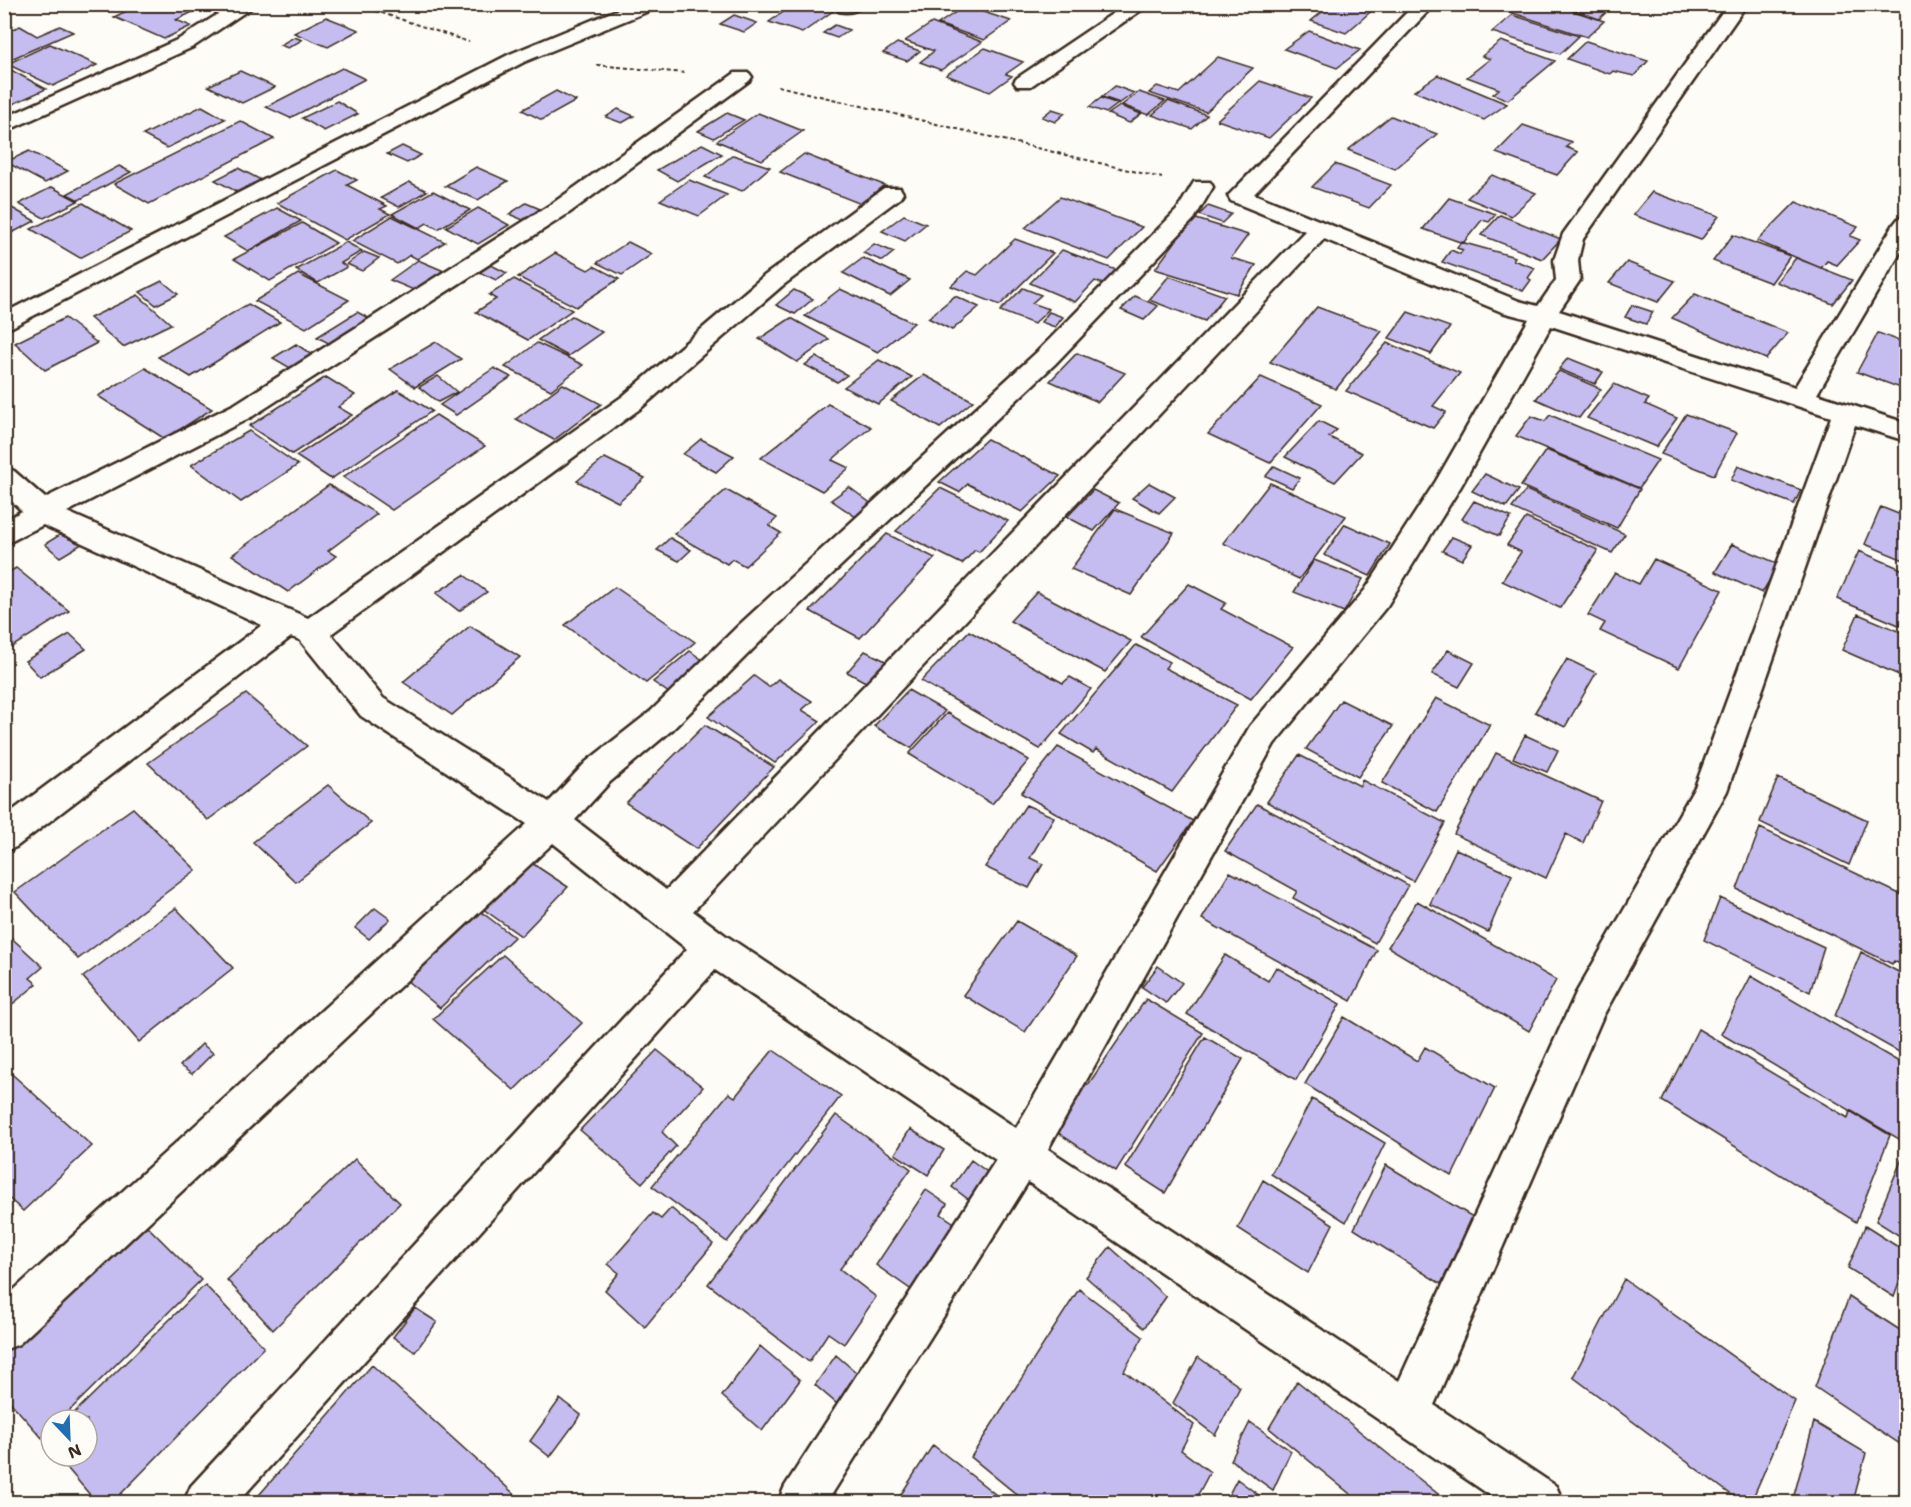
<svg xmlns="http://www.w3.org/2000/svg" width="1911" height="1507" font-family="'Shantell Sans',sans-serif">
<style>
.building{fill:#c5bdef;stroke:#3b2a1e;stroke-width:1.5}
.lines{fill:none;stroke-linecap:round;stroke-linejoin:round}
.minor-casing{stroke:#3b2a1e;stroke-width:5}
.path{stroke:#3b2a1e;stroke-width:2;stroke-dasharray:4 3;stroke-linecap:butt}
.minor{fill:#fdfcf7;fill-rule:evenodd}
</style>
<rect width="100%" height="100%" fill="#fdfcf7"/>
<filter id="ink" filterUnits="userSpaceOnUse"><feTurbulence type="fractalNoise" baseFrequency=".0167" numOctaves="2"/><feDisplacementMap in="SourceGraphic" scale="12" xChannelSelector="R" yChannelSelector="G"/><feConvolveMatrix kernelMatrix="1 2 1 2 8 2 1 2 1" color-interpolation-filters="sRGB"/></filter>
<g filter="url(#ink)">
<path class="building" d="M141 4H189L199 9 176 20 191 26 164 39 114 17Z
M795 4H835L840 6 802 33 769 22Z
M1332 4H1370L1376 7 1346 33 1311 21Z
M1496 4H1552L1604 21 1587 37 1494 7Z
M1557 4H1610L1613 6 1599 19Z
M965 6 1011 21 984 40 938 24Z
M734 15 757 23 744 32 720 24Z
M1512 15 1579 36 1560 54 1492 32Z
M326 17 359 30 328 47 294 33Z
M932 23 982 42 941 70 920 62 934 51 905 41Z
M835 25 849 30 837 38 823 33Z
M20 26 37 36 60 26 73 32 4 62V33Z
M1309 31 1360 50 1337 68 1284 49Z
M294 37 302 40 288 48 280 45Z
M1501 41 1555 61 1508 100 1493 94 1499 89 1467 77 1490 59 1482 56Z
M1586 41 1648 61 1634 76 1613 71 1610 74 1567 59Z
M897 43 920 51 907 61 883 53Z
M50 44 97 65 53 86 7 64Z
M985 48 1023 62 1006 74 1012 76 990 92 946 75Z
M1218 57 1253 68 1206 112 1149 93 1157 86 1179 93Z
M342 68 365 79 290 118 266 107Z
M9 69 46 89 4 108V71Z
M240 71 275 87 242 103 208 86Z
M1438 75 1507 104 1484 120 1414 91Z
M1260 81 1311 98 1269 138 1217 120Z
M1115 86 1134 93 1120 103 1102 97Z
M556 91 576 101 542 120 522 110Z
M1139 92 1165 101 1148 115 1122 105Z
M1101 98 1118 104 1106 113 1089 107Z
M337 101 358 114 324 131 302 118Z
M1168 101 1207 115 1192 129 1152 115Z
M202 106 225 119 167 148 143 135Z
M1120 106 1141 114 1129 123 1108 114Z
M618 109 634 116 622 123 606 117Z
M1052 109 1065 113 1055 122 1042 117Z
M727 113 744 120 714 138 698 131Z
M758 113 803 131 762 160 717 141Z
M1391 116 1437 134 1395 169 1348 150Z
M240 121 274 139 149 204 114 184Z
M1523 125 1572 142 1566 147 1578 152 1557 175 1496 153Z
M702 144 722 154 677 181 657 170Z
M402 146 421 155 407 163 387 154Z
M29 151 68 171 45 183 6 162Z
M804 154 884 185 861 204 780 172Z
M733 155 770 167 742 191 705 177Z
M1335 164 1391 185 1369 208 1312 187Z
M119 166 131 172 79 200 67 194Z
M476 167 508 181 478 200 445 186Z
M238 168 261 180 239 193 215 180Z
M337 170 357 180 347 185 387 206 380 209 390 214 345 240 277 203Z
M1492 175 1536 193 1511 216 1467 198Z
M689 180 727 195 699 216 660 200Z
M409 182 427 191 399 207 381 198Z
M52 187 78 201 44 218 19 204Z
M433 191 470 210 438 229 427 223 419 228 392 214Z
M1652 192 1719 216 1701 240 1633 215Z
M1060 197 1142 227 1109 260 1025 228Z
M1449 198 1496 214 1489 222 1482 220 1463 243 1423 229Z
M1796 202 1858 227 1850 236 1860 240 1837 265 1827 261 1821 268 1757 241Z
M83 203 131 231 80 258 31 229Z
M526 203 540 209 523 220 509 214Z
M1208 206 1231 214 1222 223 1199 215Z
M12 208 35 221 4 237V212Z
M277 208 301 221 248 251 224 237Z
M478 208 509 225 478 244 446 227Z
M904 215 926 224 905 241 882 231Z
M1500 215 1561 239 1542 259 1481 235Z
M392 216 445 242 417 259 410 255 397 264 352 241Z
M1193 218 1248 235 1231 258 1256 265 1237 294 1155 269Z
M302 223 336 243 270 281 234 259Z
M1733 235 1790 256 1771 283 1713 261Z
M1015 239 1053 253 1000 305 951 286 967 271 977 275Z
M346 242 362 251 341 263 347 267 318 283 296 270Z
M628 242 652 254 622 275 597 263Z
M1461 242 1515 257 1513 260 1535 268 1528 278 1531 280 1523 291 1442 262 1451 250 1460 254 1463 250 1457 248Z
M874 244 894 252 883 261 863 253Z
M1062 250 1119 271 1106 285 1095 281 1075 302 1030 283Z
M364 252 379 258 362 271 347 264Z
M555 253 588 270 594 266 619 279 576 307 518 277Z
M863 258 910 280 890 296 843 273Z
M1796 258 1852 280 1833 304 1776 282Z
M418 260 444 271 416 291 390 280Z
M1627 262 1675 281 1658 302 1609 283Z
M491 265 507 273 496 280 479 272Z
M298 274 349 300 306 328 255 301Z
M1169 276 1225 296 1205 321 1149 300Z
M514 279 572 310 528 340 476 312 496 299 489 295Z
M162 281 178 294 156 305 140 292Z
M1023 288 1041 295 1032 303 1049 309 1034 324 1000 311Z
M840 289 914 323 878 352 805 316Z
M794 290 813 299 795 314 776 305Z
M1695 294 1788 333 1766 359 1672 318Z
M138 295 171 324 123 347 90 318Z
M955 296 979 307 952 330 928 318Z
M1135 296 1158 306 1144 320 1121 310Z
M248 304 280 322 191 377 158 357Z
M1632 305 1653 312 1646 324 1625 317Z
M1317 307 1382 331 1336 389 1270 362Z
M357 312 376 322 336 347 317 337Z
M1049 312 1063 317 1055 327 1041 322Z
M1408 312 1450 327 1431 354 1389 338Z
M572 316 602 332 568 356 538 340Z
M65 318 97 343 45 370 15 343Z
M791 318 829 339 797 362 759 339Z
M1878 333 1906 343V390L1857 372Z
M436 342 461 359 415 387 390 369Z
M537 343 583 365 551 390 505 367Z
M1387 343 1460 373 1433 406 1446 412 1433 428 1346 391Z
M296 344 319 359 297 372 273 358Z
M1077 353 1125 373 1098 402 1050 381Z
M816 357 847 375 837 382 805 365Z
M1568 358 1603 372 1595 384 1559 369Z
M879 360 912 377 878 404 844 387Z
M145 368 212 409 165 439 98 396Z
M494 368 511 377 456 415 440 405Z
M1559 371 1601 389 1579 418 1536 399Z
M924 375 973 401 940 428 891 401Z
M438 376 457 392 438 402 419 387Z
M326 377 355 395 338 407 352 415 292 454 249 426Z
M1261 377 1322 404 1270 463 1208 434Z
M563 384 601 404 554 440 516 419Z
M1614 384 1649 399 1645 404 1677 418 1656 447 1587 418Z
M398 390 432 411 331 479 296 456Z
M828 404 871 427 832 460 849 468 822 491 761 458Z
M1686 414 1737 433 1714 475 1661 454Z
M436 415 485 446 392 510 343 477Z
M1550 415 1658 460 1639 488 1516 436 1531 416 1545 421Z
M1319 421 1337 430 1329 437 1362 453 1335 482 1285 457Z
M249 431 298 465 241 502 191 465Z
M701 439 734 456 716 472 683 454Z
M987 439 1060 476 1022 512 968 484 959 492 939 482Z
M1546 450 1640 489 1617 528 1521 486Z
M605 458 645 478 618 502 577 481Z
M1274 466 1300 478 1292 488 1266 476Z
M1738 466 1801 490 1794 504 1731 480Z
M1485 474 1519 490 1506 507 1472 491Z
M1149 483 1175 497 1159 513 1132 498Z
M1270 483 1346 516 1299 579 1223 543Z
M329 485 377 514 328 551 336 556 288 592 232 555Z
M849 487 873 505 856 517 831 500Z
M940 488 1008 521 979 552 975 550 962 564 896 531Z
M726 490 777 518 769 526 781 533 745 566 732 559 727 564 674 534Z
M1093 490 1119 503 1094 531 1067 517Z
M1526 490 1625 534 1612 553 1512 508Z
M1474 501 1511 517 1499 536 1462 519Z
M1881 507 1906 517V561L1865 544Z
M1115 509 1174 533 1131 595 1071 569Z
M1526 518 1598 550 1560 608 1502 581 1521 552 1507 545Z
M1345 524 1390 544 1370 576 1324 555Z
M66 531 82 544 60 557 45 544Z
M887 534 935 558 860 638 810 611Z
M1452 537 1472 545 1462 560 1442 551Z
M670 538 691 550 679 561 657 550Z
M1732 544 1779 564 1762 593 1715 572Z
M1859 551 1906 571V628L1837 599Z
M1654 559 1722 590 1679 668 1600 631 1605 623 1588 615 1615 573 1639 584Z
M1314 560 1363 579 1344 612 1294 592Z
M16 568 69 611 4 652V575Z
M464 575 487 592 459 611 436 593Z
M1189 584 1226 603 1221 609 1293 647 1251 699 1141 637Z
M615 587 695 642 646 683 565 625Z
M1037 592 1131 641 1105 672 1010 621Z
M1858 614 1906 634V678L1842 650Z
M470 626 520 657 452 715 403 682Z
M969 631 1063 683 1070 677 1091 689 1040 749 921 681Z
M70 634 86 649 40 677 25 661Z
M1136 645 1170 662 1165 668 1237 705 1172 792 1096 749 1093 753 1061 734Z
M1448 650 1474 663 1459 687 1432 674Z
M690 651 708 664 672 695 653 682Z
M865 651 894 665 875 687 847 672Z
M1567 659 1596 673 1565 727 1535 712Z
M754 676 769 687 778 679 812 701 802 710 820 721 775 763 708 717Z
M908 690 945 711 911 748 874 726Z
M246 694 307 746 208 820 148 763Z
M1436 698 1490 725 1437 812 1382 783Z
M1341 700 1393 726 1358 777 1306 749Z
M947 713 1029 760 992 804 909 754Z
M705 725 774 767 696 849 626 803Z
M1525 735 1558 750 1547 772 1513 758Z
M1058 747 1193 821 1157 871 1021 793Z
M1496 753 1601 801 1583 843 1566 834 1546 878 1454 834Z
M1299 755 1360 786 1362 780 1445 823 1413 881 1267 802Z
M1778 778 1867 820 1849 865 1760 822Z
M328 785 371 823 296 882 253 842Z
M1257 804 1408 885 1375 943 1293 898 1297 891 1225 851Z
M1026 805 1054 817 1030 858 1043 864 1029 888 985 867Z
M133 808 196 870 78 959 15 892Z
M1760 828 1906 897V967L1894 961 1892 964 1737 889Z
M509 848 568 887 521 936 462 894Z
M1456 849 1512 875 1488 932 1430 904Z
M1230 872 1377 950 1351 1001 1202 919Z
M463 898 514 937 440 1008 389 966Z
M1720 898 1824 947 1810 992 1704 940Z
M1417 901 1556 980 1529 1031 1388 947Z
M176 908 233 968 139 1042 83 977Z
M375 908 390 919 369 939 355 928Z
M1017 921 1077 956 1025 1032 963 995Z
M4 931 43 967 30 978 37 984 4 1011Z
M1861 952 1906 976V1056L1835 1016Z
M503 955 582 1023 514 1090 433 1019Z
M1225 955 1268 981 1276 967 1340 1004 1296 1080 1187 1014Z
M1158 966 1182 983 1166 1003 1142 987Z
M1751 976 1906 1066V1136L1904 1142 1721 1034Z
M1146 999 1203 1033 1116 1171 1049 1127 1081 1079 1088 1085Z
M1344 1017 1417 1061 1425 1047 1495 1088 1452 1176 1305 1084Z
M1698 1029 1848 1118 1850 1111 1890 1135 1856 1222 1662 1101Z
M1205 1037 1243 1059 1165 1193 1125 1167Z
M202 1044 213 1053 192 1074 180 1066Z
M657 1050 703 1087 662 1132 676 1146 642 1183 580 1130Z
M773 1050 841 1096 727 1242 652 1186 729 1093 735 1097Z
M4 1067 92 1146 23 1211 4 1194Z
M1312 1099 1385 1143 1346 1222 1271 1174Z
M836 1115 911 1169 840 1269 876 1297 844 1344 828 1333 809 1362 708 1284Z
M910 1129 944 1150 928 1175 895 1154Z
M1906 1149V1240L1876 1221Z
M355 1159 400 1203 273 1330 227 1280Z
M971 1160 1015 1192 996 1220 952 1187Z
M1386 1165 1473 1217 1441 1284 1354 1229Z
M1263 1180 1333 1224 1308 1273 1238 1228Z
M926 1190 947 1204 941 1214 975 1237 933 1305 876 1265Z
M671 1208 713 1244 645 1327 605 1290 619 1273 608 1264 653 1213 661 1219Z
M140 1219 201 1280 60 1420H51V1429L42 1438 4 1395V1347Z
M1865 1226 1906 1252V1264L1894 1297 1848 1268Z
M1110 1247 1166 1297 1144 1328 1086 1277Z
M1624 1279 1795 1401 1751 1502H1741L1573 1377Z
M205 1285 264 1347 113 1502H96L57 1456H87V1420H67Z
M1079 1289 1143 1337 1124 1371 1194 1425 1181 1450 1210 1472 1194 1502H1026L971 1457Z
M1849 1297 1906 1334V1448L1815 1387Z
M415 1308 437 1322 415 1352 393 1337Z
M760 1346 800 1380 762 1431 722 1396Z
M836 1355 878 1391 857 1421 815 1385Z
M1198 1357 1240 1387 1215 1435 1173 1403Z
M372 1365 522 1501 521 1502H253Z
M1297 1381 1448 1502H1360L1269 1428Z
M560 1399 581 1415 550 1457 530 1441Z
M1250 1422 1291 1451 1273 1490 1231 1460Z
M1814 1422 1866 1453 1853 1502H1798L1793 1499Z
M933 1445 1005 1502H896Z
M1237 1479 1268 1502H1225Z"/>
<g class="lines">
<defs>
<path id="minor" d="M234 4H257L193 47 4 132V118L179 39Z
M631 4H658L656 8 524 62 4 331V313L510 54Z
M838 4H863C858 12 847 13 839 11L836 7Z
M1127 4H1150L1031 86H1017L1014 82 1017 78Z
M1415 4H1435L1254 194 1519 301 1538 306 1556 280 1554 260 1563 234 1728 4H1747L1583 239 1578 260 1580 280 1559 311 1795 387 1894 224 1898 219 1906 217V243L1817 394 1906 423V441L1855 425 1727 791 1603 1016 1434 1405 1556 1486 1563 1502H1500L1028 1182 827 1502H778L785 1486 996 1160 715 970 238 1502H184L191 1486 687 949 553 843 19 1344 4 1350V1299L527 824 361 716 300 640 291 637 16 847 4 852V817L262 625 43 525 4 545V521L22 511 4 494V468L14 471 45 498 235 404 553 203 735 73H749L752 77 749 81 569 213 253 416 67 512 308 618 623 396 764 276 884 188H900L903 193 900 198 782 286 641 408 331 634 383 698 549 802 586 762 651 711 739 625 1037 352 1177 210 1194 182H1210L1213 187 1194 219 1055 364 761 641 673 729 610 782 575 820 666 890 1305 231 1231 201 1228 196ZM1324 239 1502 312 1529 319 1436 481 1365 590 1250 726 1016 1128 725 935 693 911ZM1551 326 1831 417 1695 787 1576 993 1399 1381 1048 1149 1274 744 1387 606 1461 486Z"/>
</defs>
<use href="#minor" class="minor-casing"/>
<path class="path" d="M355 4 469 42
M597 65 685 73
M778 86 1162 178"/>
<use href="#minor" class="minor"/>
</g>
</g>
<rect width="1911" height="1507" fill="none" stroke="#fdfcf7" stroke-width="24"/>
<rect x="12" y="12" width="1887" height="1483" fill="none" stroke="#3b2a1e" stroke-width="2" filter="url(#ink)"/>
<g transform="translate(69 1438) rotate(157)"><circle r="28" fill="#fdfcf7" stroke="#afa8a0" stroke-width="1.5"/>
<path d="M0-4.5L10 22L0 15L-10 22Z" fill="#1f6fb2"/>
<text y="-9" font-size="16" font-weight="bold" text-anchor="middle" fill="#3b2a1e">N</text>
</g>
</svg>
